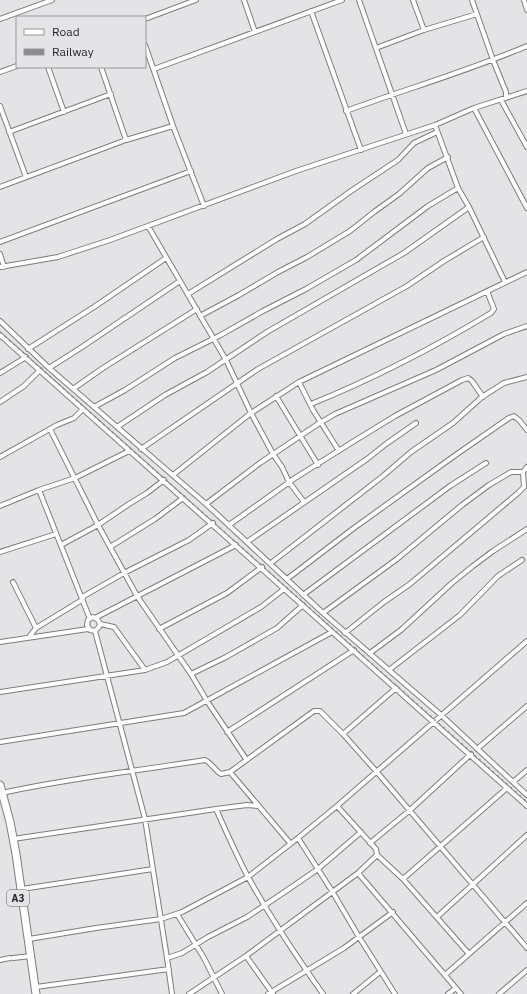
<svg xmlns="http://www.w3.org/2000/svg" width="527" height="994" font-family="'IBM Plex Sans',sans-serif">
<style>
.lines{fill:none;stroke-linecap:round;stroke-linejoin:round}
.minor-casing{stroke:#7d7c7f;stroke-width:6}
.trunk-casing{stroke:#7d7c7f;stroke-width:9}
.minor{stroke:#fff;stroke-width:4}
.trunk{stroke:#fff;stroke-width:7}
.rail{stroke:#8b8a8c;stroke-width:1.5;stroke-dasharray:2 4;stroke-linecap:butt}
.labels{text-anchor:middle;stroke-width:3;stroke-linejoin:round;paint-order:stroke}
.shield{fill:#e4e3e6;stroke:#5e5e60;stroke-width:1}
.shield-label{font-size:10px;font-weight:bold;fill:#252526}
</style>
<rect width="100%" height="100%" fill="#e4e3e6"/>
<g class="lines">
<defs>
<path id="minor" d="M244 0 255 32
M359 0 406 134
M413 0 424 30
M472 0 493 60 506 92V98
M524 0 527 10
M311 11 361 150
M0 19 52 0
M145 19 196 0
M145 45 173 126 204 206
M376 48 424 30 477 14
M48 67 64 112
M101 67 126 140
M154 69 342 0
M0 72 17 66
M501 100 527 147
M0 106 26 177
M474 108 527 208
M346 111C406 89 468 71 527 46
M435 125 458 188 469 207 505 282
M9 132 111 94
M0 187 126 140 173 126
M148 226 226 360 251 413 273 454 282 467 289 482 304 502
M0 242 191 171
M0 254 4 267
M0 267 58 257 110 240 296 171 435 125 474 108 527 91
M188 294 277 239 305 224 351 191 398 160 414 143 437 132
M200 316 239 295 278 272 307 257 350 231 374 212 399 194 428 168 448 157
M0 321 49 368 206 504 323 613 441 715 527 795
M0 335 527 806
M28 349 94 307 166 258
M49 368 82 347 180 281
M0 373 26 357
M299 382 313 410 339 451
M73 389 103 368 197 309
M276 396 318 465
M0 402 24 386 40 370
M311 404C373 379 433 348 491 313L494 309 487 291
M94 407 125 390 175 358 219 336 263 311 306 289 356 260 428 206 458 188
M117 427 165 395 207 372 267 332 404 253 469 207
M50 429 98 525 137 596 191 674 207 701 246 759
M141 449 258 369 407 286 444 261 484 237
M0 457 57 425 74 418 83 409
M173 475 251 413 299 382 527 272
M39 490 90 619
M206 504 260 463 318 424 335 414 436 370 504 334 527 326
M0 506 39 490 75 478 129 451
M229 525 295 478 351 443 395 416 462 380 468 378 472 381 483 397
M247 542 367 459 386 444 416 423
M61 545 98 525 129 504 147 493 164 480
M110 547 155 519 183 498
M0 552 56 534
M271 563 383 476 411 452 453 423 482 397 504 383 527 377
M287 579 354 528 457 454 509 418 514 416 519 420 527 430
M13 582 36 628
M303 595 450 486 486 463
M323 613 397 559 462 505 489 485 511 472H523
M95 618 236 545
M100 624 99 627 95 631 90 630 87 625 88 620 93 617 98 620 100 624 114 627 145 670
M159 629 227 593 262 567
M95 631 145 819 167 958 172 994
M345 633 384 602 410 584 518 493 524 487 523 472 527 467
M29 637 36 628 82 600 84 596 124 573 189 540 213 523
M0 642 88 629
M370 653 401 630 452 583 473 566 493 551 527 529
M389 670 460 615 498 576 522 560
M191 674 226 657 277 628 303 605
M0 692 145 670 167 662 261 607 284 589
M227 732 354 650
M343 734 396 688
M0 742 184 713 332 632
M477 749 527 706
M230 772 290 843
M513 782 527 770
M2 793C69 778 137 771 205 760 212 763 214 770 221 774L230 772 314 711H320L343 734 376 771 527 948
M337 806 376 849 377 855 403 879 469 954
M216 809C226 831 236 854 247 875 270 917 296 956 323 994
M298 838 332 891 359 937 395 994
M13 839 216 809 247 805 258 806
M370 843 409 811 471 754
M358 873 461 994
M403 879 507 788
M22 889 153 869
M177 914 204 958 222 994
M437 917 527 835
M29 939 96 928 161 919 182 912 248 877 298 838 337 806 527 641
M246 956 273 994
M13 958 31 956
M167 958 182 953 208 937 247 917 283 893 318 869 361 832
M0 960 10 958
M445 975 527 903
M36 987 169 969
M189 994 246 956 358 873 377 855
M268 994 344 948 393 912
M353 994 380 972
M448 994 456 988
M499 994 527 970"/>
<path id="trunk" d="M0 785 10 822 16 854 36 994"/>
</defs>
<use href="#minor" class="minor-casing"/>
<use href="#trunk" class="trunk-casing"/>
<use href="#minor" class="minor"/>
<use href="#trunk" class="trunk"/>
<path class="rail" d="M0 332 527 802"/>
</g>
<g class="labels">
<rect class="shield" x="7" y="890" width="22" height="16" rx="3"/>
<g class="shield-label">
<text x="18" y="902">A3</text>
</g>
</g>
<rect x="16" y="16" width="130" height="52" fill="#e4e3e6" stroke="#989799"/>
<rect x="24" y="29" width="20" height="6" fill="#ffffff" stroke="#989799"/>
<text x="52" y="36" font-size="12" fill="#252526">Road</text>
<rect x="24" y="49" width="20" height="6" fill="#8b8a8c" stroke="#989799"/>
<text x="52" y="56" font-size="12" fill="#252526">Railway</text>
</svg>
